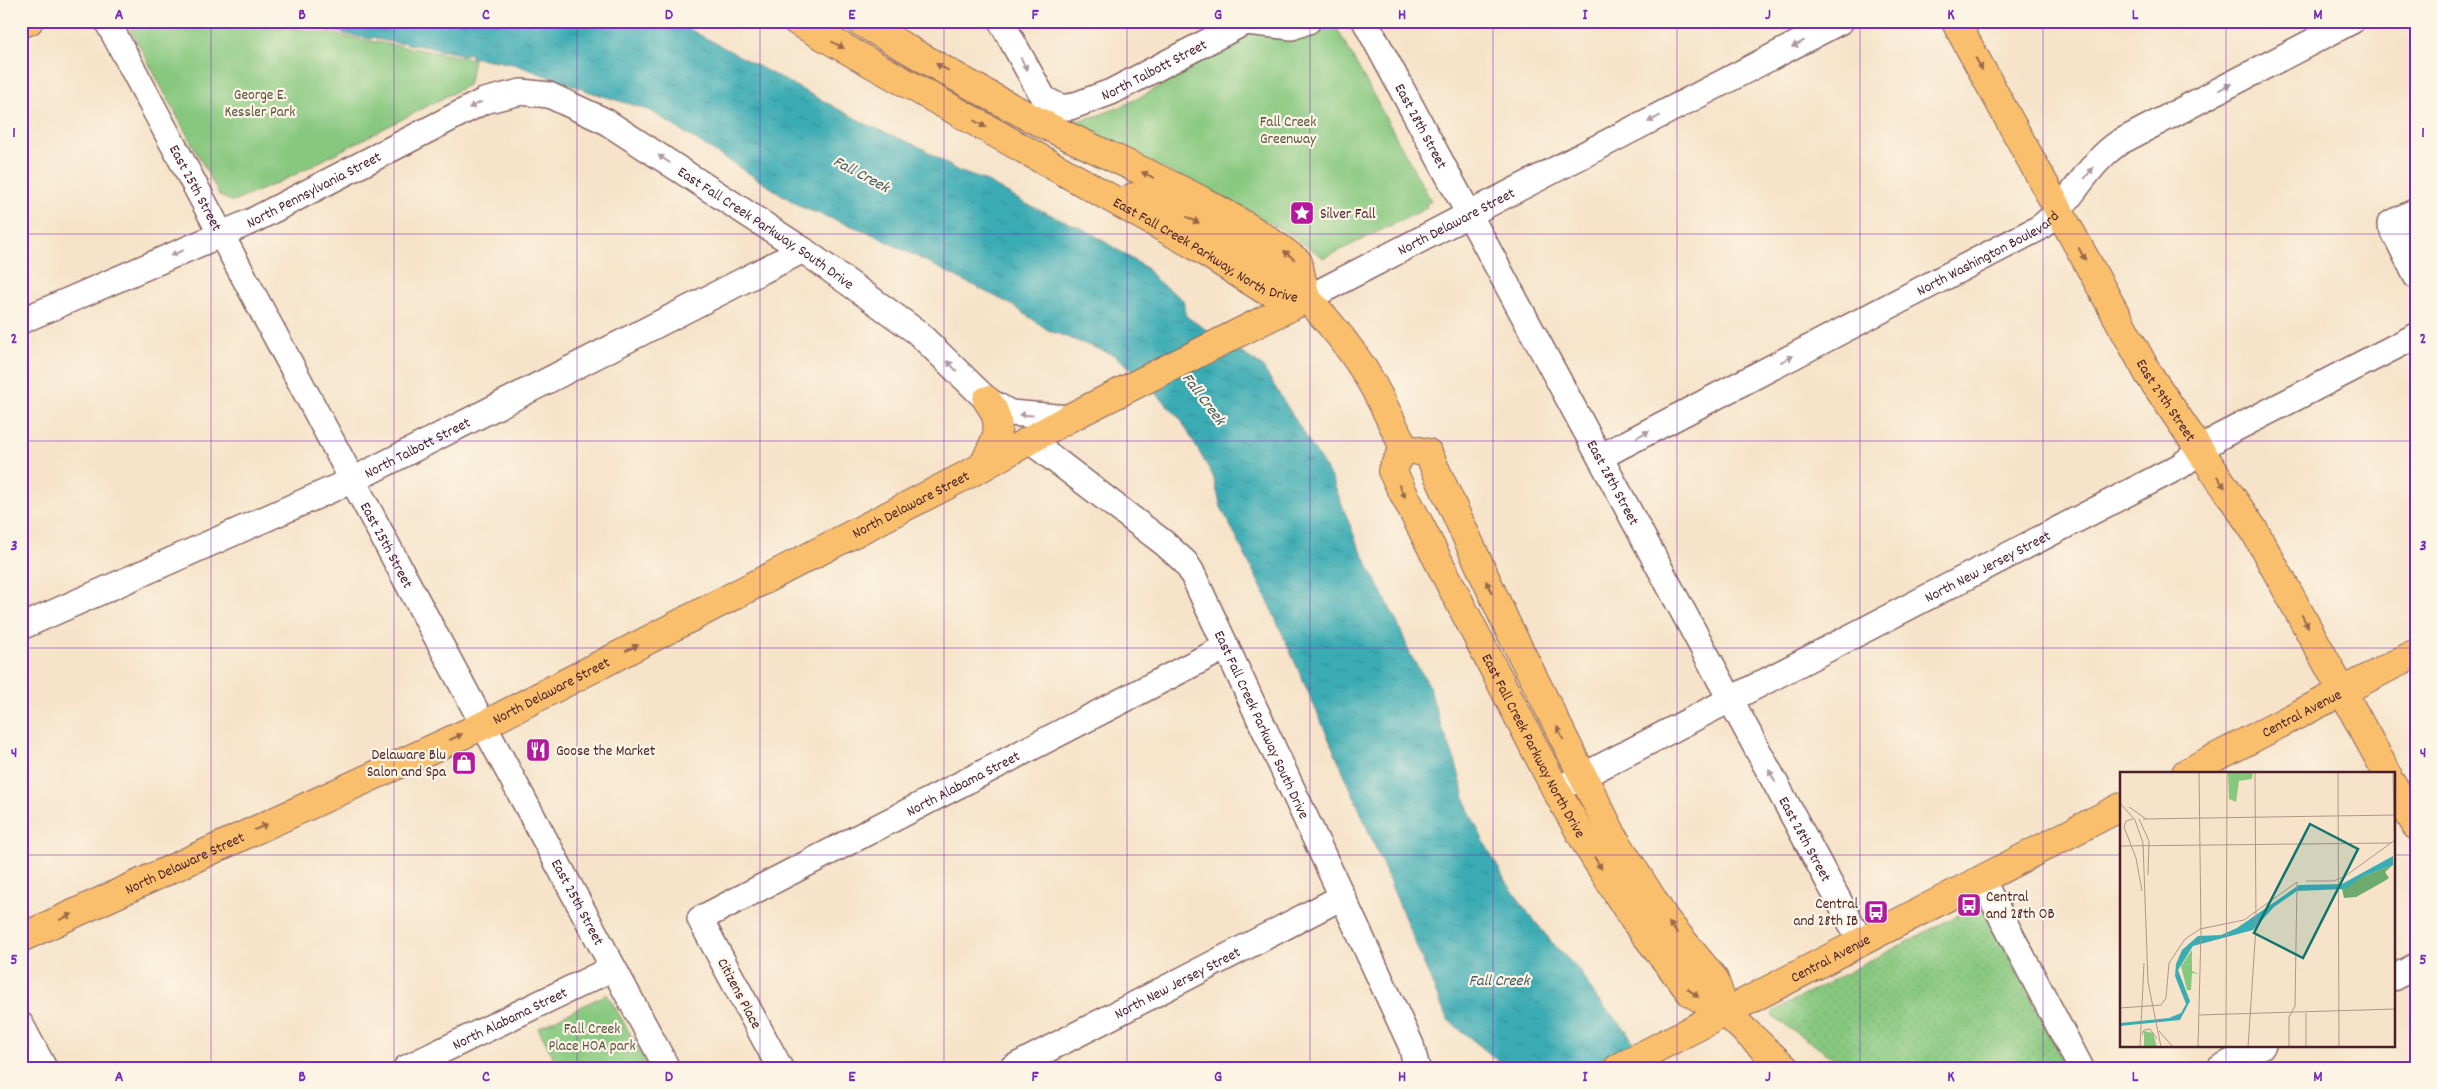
<svg xmlns="http://www.w3.org/2000/svg" width="2437" height="1089" font-family="Dekko,sans-serif">
<style>
.grass{fill:url(#grass-dots);stroke:#687455}
.park{fill:#87c87f;stroke:#687455}
.water{fill:url(#water-ripples);stroke:#426670}
.lines{fill:none;stroke-linecap:round;stroke-linejoin:round}
.minor-casing{stroke:#866462;stroke-width:28}
.major-casing{stroke:#866462;stroke-width:30}
.minor{stroke:#fff;stroke-width:25}
.major{stroke:#f9bf6d;stroke-width:28}
.oneway{fill:#ae9aa0}
.oneway2{fill:#996749}
.grid{fill:none;stroke:#7b2cbf;stroke-width:1;stroke-opacity:0.55}
.labels{text-anchor:middle;stroke-width:4.5;stroke-linejoin:round;paint-order:stroke}
.street-label{font-size:15px;fill:#4a1f2b;stroke:#fcf5e5}
.park-label{font-size:15px;fill:#5c5244;stroke:#fcf5e5}
.poi-label{font-size:15px;fill:#4a1f2b;stroke:#fcf5e5;text-anchor:start}
.water-label{font-size:16px;font-style:italic;fill:#445762;stroke:#fcf5e5}
.inset-road{fill:none;stroke:#b1958a;stroke-width:1}
.view{fill:#0f766e;fill-opacity:0.15;stroke:#0f766e;stroke-width:2.5}
.inset-edge{fill:none;stroke:#4a1f2b;stroke-width:2.5}
.neatline{fill:none;stroke:#7b2cbf;stroke-width:2}
.grid-label{font-size:16px;text-anchor:middle;font-weight:bold;fill:#7b2cbf}
</style>
<defs>
<pattern id="grass-dots" width="8" height="8" patternUnits="userSpaceOnUse" patternTransform="scale(1.25)"><rect width="8" height="8" fill="#87c87f"/><path d="M2 2h.1M6 6h.1" fill="none" stroke="#76ab6e" stroke-width="1.8" stroke-linecap="round"/></pattern>
<pattern id="water-ripples" width="26" height="14" patternUnits="userSpaceOnUse" patternTransform="scale(1.25)"><rect width="26" height="14" fill="#3aacb4"/><path d="M2 4q2-2 4 0t4 0M15 11q2-2 4 0t4 0" fill="none" stroke="#338b93"/></pattern>
</defs>
<rect width="100%" height="100%" fill="#fcf5e5"/>
<filter id="ink" filterUnits="userSpaceOnUse"><feTurbulence type="fractalNoise" baseFrequency=".02" numOctaves="2"/><feDisplacementMap in="SourceGraphic" scale="10" xChannelSelector="R" yChannelSelector="G"/><feConvolveMatrix kernelMatrix="1 2 1 2 8 2 1 2 1" color-interpolation-filters="sRGB"/></filter>
<filter id="wash" filterUnits="userSpaceOnUse"><feTurbulence type="fractalNoise" baseFrequency=".0096" numOctaves="4" result="noise"/><feDisplacementMap in="SourceGraphic" scale="20" xChannelSelector="R" yChannelSelector="G"/><feGaussianBlur stdDeviation="1.12" result="paint"/><feColorMatrix in="noise" values="0 0 0 0 0 0 0 0 0 0 0 0 0 0 0 0 0 1.4 0 .05"/><feComposite in="paint" operator="in"/></filter>
<g filter="url(#wash)">
<rect width="100%" height="100%" fill="#f6e3c9"/>
<path class="grass" d="M1981 903 2068 1068H1848L1773 1017 1772 1013 1774 1011Z"/>
<path class="park" d="M126 21H255L474 59 468 85 288 178 233 202 220 196Z
M1325 21H1333L1431 201 1426 204 1427 208 1324 258 1286 232 1245 209 1069 122C1122 115 1169 79 1216 53 1225 48 1243 35 1252 33 1283 28 1296 55 1325 21Z
M607 994 650 1068H559L538 1028Z"/>
<path class="water" d="M279 21H674L868 125 922 148 958 171 984 180 1026 204 1088 231 1146 268 1157 281 1183 300 1187 317 1262 366 1332 479 1357 543 1398 624 1411 656 1428 683 1438 717 1456 763 1468 809 1484 842 1505 880 1529 914 1554 945 1578 969 1598 1000 1626 1030 1648 1068H1507L1447 1019 1351 789 1266 597 1221 507 1213 476 1181 420 1140 376 1114 355 1048 330 1012 305 868 232 803 208 649 110 590 92 514 64 471 57 470 54 467 53 466 55 439 50 435 48 407 44 404 42 402 44 376 39 375 37 371 39 343 34V31L339 33Z"/>
</g>
<g filter="url(#ink)">
<g class="lines">
<defs>
<g id="minor">
<path id="s1" d="M107 21 667 1068"/>
<path id="s2" d="M1001 21 1044 99 1060 107H1070L1111 92 1245 22 1292 27 1308 21"/>
<path id="s3" d="M1365 21 1861 942"/>
<path d="M2416 211 2390 224 2416 276"/>
<path id="s4" d="M1306 299 1841 21"/>
<path id="s5" d="M21 321 252 221 484 101 521 92 549 95 605 121 803 250 917 332 987 400 1010 413 1069 418"/>
<path id="s6" d="M1029 440 1164 543 1185 562 1191 571 1411 1045 1417 1068"/>
<path id="s7" d="M1600 457 2039 228C2071 205 2086 164 2120 142L2352 21"/>
<path id="s8" d="M21 627 353 480 803 250"/>
<path id="s9" d="M1556 790 2180 466 2219 437 2416 336"/>
<path d="M1982 880 2081 1068"/>
<path d="M2393 978 2416 966"/>
<path d="M21 1025 44 1068"/>
<path id="s10" d="M406 1068 613 968"/>
<path id="s11" d="M780 1068 700 919 1226 647"/>
<path id="s12" d="M1012 1068 1342 897"/>
<path d="M2220 1068 2263 1045"/>
</g>
<g id="major">
<path id="s13" d="M796 21 1194 245 1263 289 1306 299"/>
<path d="M859 21C924 58 988 97 1055 130 1137 170 1226 205 1298 262L1306 299"/>
<path id="s14" d="M1955 21 2149 375 2254 530 2387 773"/>
<path d="M21 24 29 21"/>
<path d="M1133 197C1228 224 1308 284 1362 367 1379 393 1391 421 1404 448"/>
<path id="s15" d="M1404 448 1392 471 1556 790 1590 850 1634 920 1691 993 1726 1013 1785 1068"/>
<path d="M1404 448 1428 453 1507 625 1614 838 1665 919 1714 979 1726 1013"/>
<path d="M982 467C995 441 1007 427 987 400"/>
<path id="s16" d="M2186 773 2416 653"/>
<path d="M2393 785 2416 826"/>
<path id="s17" d="M21 938 484 725 982 467 1069 418 1306 299"/>
<path id="s18" d="M1618 1068 2121 807"/>
</g>
</defs>
<use href="#minor" class="minor-casing"/>
<use href="#major" class="major-casing"/>
<use href="#minor" class="minor"/>
<use href="#major" class="major"/>
</g>
<defs><path id="oneway-solid" d="M-6-.8H1V-3.2L6.5 0L1 3.2V.8H-6Z" transform="scale(1.25)"/></defs>
<g class="oneway">
<use href="#oneway-solid" transform="translate(1798 44) rotate(152)"/>
<use href="#oneway-solid" transform="translate(1024 64) rotate(62)"/>
<use href="#oneway-solid" transform="translate(2225 87) rotate(-27)"/>
<use href="#oneway-solid" transform="translate(475 105) rotate(154)"/>
<use href="#oneway-solid" transform="translate(1654 119) rotate(152)"/>
<use href="#oneway-solid" transform="translate(664 159) rotate(-146)"/>
<use href="#oneway-solid" transform="translate(2089 173) rotate(-52)"/>
<use href="#oneway-solid" transform="translate(177 253) rotate(157)"/>
<use href="#oneway-solid" transform="translate(1787 359) rotate(-27)"/>
<use href="#oneway-solid" transform="translate(952 366) rotate(-133)"/>
<use href="#oneway-solid" transform="translate(1026 415) rotate(-176)"/>
<use href="#oneway-solid" transform="translate(1643 434) rotate(-27)"/>
<use href="#oneway-solid" transform="translate(1772 776) rotate(-118)"/>
</g>
<g class="oneway2">
<use href="#oneway-solid" transform="translate(838 45) rotate(29)"/>
<use href="#oneway-solid" transform="translate(1979 64) rotate(61)"/>
<use href="#oneway-solid" transform="translate(942 67) rotate(-151)"/>
<use href="#oneway-solid" transform="translate(980 124) rotate(30)"/>
<use href="#oneway-solid" transform="translate(1148 175) rotate(-154)"/>
<use href="#oneway-solid" transform="translate(1193 220) rotate(27)"/>
<use href="#oneway-solid" transform="translate(2082 254) rotate(61)"/>
<use href="#oneway-solid" transform="translate(1289 255) rotate(-141)"/>
<use href="#oneway-solid" transform="translate(2221 482) rotate(56)"/>
<use href="#oneway-solid" transform="translate(1402 491) rotate(62)"/>
<use href="#oneway-solid" transform="translate(1489 587) rotate(-115)"/>
<use href="#oneway-solid" transform="translate(2305 621) rotate(62)"/>
<use href="#oneway-solid" transform="translate(632 648) rotate(-27)"/>
<use href="#oneway-solid" transform="translate(1560 733) rotate(-117)"/>
<use href="#oneway-solid" transform="translate(456 737) rotate(-25)"/>
<use href="#oneway-solid" transform="translate(261 827) rotate(-25)"/>
<use href="#oneway-solid" transform="translate(1598 863) rotate(58)"/>
<use href="#oneway-solid" transform="translate(66 917) rotate(-25)"/>
<use href="#oneway-solid" transform="translate(1673 928) rotate(-128)"/>
<use href="#oneway-solid" transform="translate(1693 993) rotate(38)"/>
</g>
</g>
<path class="grid" d="M211 21V1068M394 21V1068M577 21V1068M760 21V1068M944 21V1068M1127 21V1068M1310 21V1068M1493 21V1068M1677 21V1068M1860 21V1068M2043 21V1068M2226 21V773M21 234H2416M21 441H2416M21 648H2416M21 855H2121M2393 855H2416M2226 1045V1068"/>
<defs>
<symbol id="sight-square" viewBox="-11 -11 22 22"><rect x="-9" y="-9" width="18" height="18" rx="4" fill="#b5179e" stroke="#fcf5e5"/><path d="M0-6L1.8-2.2L6-1.7L2.9 1.2L3.7 5.4L0 3.3L-3.7 5.4L-2.9 1.2L-6-1.7L-1.8-2.2Z" fill="#fff"/></symbol>
<symbol id="restaurant-square" viewBox="-11 -11 22 22"><rect x="-9" y="-9" width="18" height="18" rx="4" fill="#b5179e" stroke="#fcf5e5"/><path d="M-5-6h1v4h1v-4h1v4h1v-4h1v5L-1.5 .5V6h-2V.5L-5-1ZM5-6V6H3V1.5H1.5Q1.5-4 5-6Z" fill="#fff"/></symbol>
<symbol id="shop-square" viewBox="-11 -11 22 22"><rect x="-9" y="-9" width="18" height="18" rx="4" fill="#b5179e" stroke="#fcf5e5"/><path d="M-5-2.5h2.3a2.7 3.5 0 0 1 5.4 0H5L5.5 6h-11ZM-1.5-2.5h3a1.5 2.3 0 0 0-3 0Z" fill="#fff"/></symbol>
<symbol id="bus-square" viewBox="-11 -11 22 22"><rect x="-9" y="-9" width="18" height="18" rx="4" fill="#b5179e" stroke="#fcf5e5"/><path d="M-5-6H5V4H4V6H2V4H-2V6H-4V4H-5ZM-3.5-4V0h7V-4ZM-3.5 1.2v1.5H-2V1.2ZM2 1.2v1.5H3.5V1.2Z" fill="#fff"/></symbol>
</defs>
<g fill-rule="evenodd">
<use href="#sight-square" x="1288" y="199" width="28" height="28"/>
<use href="#restaurant-square" x="524" y="736" width="28" height="28"/>
<use href="#shop-square" x="450" y="749" width="28" height="28"/>
<use href="#bus-square" x="1955" y="891" width="28" height="28"/>
<use href="#bus-square" x="1862" y="898" width="28" height="28"/>
</g>
<g class="labels">
<g class="street-label">
<text dy="5" stroke="none"><textPath href="#s2" startOffset="209">North Talbott Street</textPath></text>
<text dy="5" stroke="none"><textPath href="#s3" startOffset="119">East 28th Street</textPath></text>
<text dy="5" stroke="none"><textPath href="#s1" startOffset="189">East 25th Street</textPath></text>
<text dy="5" stroke="none"><textPath href="#s5" startOffset="321">North Pennsylvania Street</textPath></text>
<text dy="5" stroke="none"><textPath href="#s4" startOffset="169">North Delaware Street</textPath></text>
<text dy="5" stroke="none"><textPath href="#s5" startOffset="834">East Fall Creek Parkway, South Drive</textPath></text>
<text dy="5" stroke="none"><textPath href="#s13" startOffset="470">East Fall Creek Parkway, North Drive</textPath></text>
<text dy="5" stroke="none"><textPath href="#s7" startOffset="438">North Washington Boulevard</textPath></text>
<text dy="5" stroke="none"><textPath href="#s14" startOffset="434">East 29th Street</textPath></text>
<text dy="5" stroke="none"><textPath href="#s8" startOffset="435">North Talbott Street</textPath></text>
<text dy="5" stroke="none"><textPath href="#s3" startOffset="524">East 28th Street</textPath></text>
<text dy="5" stroke="none"><textPath href="#s17" startOffset="990">North Delaware Street</textPath></text>
<text dy="5" stroke="none"><textPath href="#s1" startOffset="594">East 25th Street</textPath></text>
<text dy="5" stroke="none"><textPath href="#s9" startOffset="486">North New Jersey Street</textPath></text>
<text dy="5" stroke="none"><textPath href="#s17" startOffset="585">North Delaware Street</textPath></text>
<text dy="5" stroke="none"><textPath href="#s16" startOffset="130">Central Avenue</textPath></text>
<text dy="5" stroke="none"><textPath href="#s6" startOffset="378">East Fall Creek Parkway South Drive</textPath></text>
<text dy="5" stroke="none"><textPath href="#s15" startOffset="335">East Fall Creek Parkway North Drive</textPath></text>
<text dy="5" stroke="none"><textPath href="#s11" startOffset="465">North Alabama Street</textPath></text>
<text dy="5" stroke="none"><textPath href="#s3" startOffset="929">East 28th Street</textPath></text>
<text dy="5" stroke="none"><textPath href="#s17" startOffset="180">North Delaware Street</textPath></text>
<text dy="5" stroke="none"><textPath href="#s1" startOffset="999">East 25th Street</textPath></text>
<text dy="5" stroke="none"><textPath href="#s18" startOffset="239">Central Avenue</textPath></text>
<text dy="5" stroke="none"><textPath href="#s12" startOffset="186">North New Jersey Street</textPath></text>
<text transform="translate(740 993) rotate(62)" y="5">Citizens Place</text>
<text dy="5" stroke="none"><textPath href="#s10" startOffset="115">North Alabama Street</textPath></text>
</g>
<g class="park-label">
<text x="260" y="99">George E.<tspan x="260" dy="17">Kessler Park</tspan></text>
<text x="1288" y="126">Fall Creek<tspan x="1288" dy="17">Greenway</tspan></text>
<text x="592" y="1033">Fall Creek<tspan x="592" dy="17">Place HOA park</tspan></text>
</g>
<g class="poi-label">
<text x="1320" y="218">Silver Fall</text>
<text x="556" y="755">Goose the Market</text>
<text x="446" y="759" text-anchor="end">Delaware Blu<tspan x="446" dy="17">Salon and Spa</tspan></text>
<text x="1986" y="901">Central<tspan x="1986" dy="17">and 28th OB</tspan></text>
<text x="1858" y="908" text-anchor="end">Central<tspan x="1858" dy="17">and 28th IB</tspan></text>
</g>
<g class="water-label">
<text transform="translate(862 173) rotate(28)" y="6">Fall Creek</text>
<text transform="translate(1205 398) rotate(53)" y="6">Fall Creek</text>
<text x="1499" y="985">Fall Creek</text>
</g>
</g>
<g transform="translate(2120 772)">
<rect width="275" height="275" fill="#f6e3c9"/>
<path d="M24 259 33 261 37 275H24Z" fill="#87c87f"/>
<path d="M273 93 265 100 269 106 263 110 236 125 224 126 222 117 244 104Z" fill="#6dac6e"/>
<path d="M108 0H133L132 7 119 9 116 30 109 27ZM72 178V199L79 202 72 201 71 218H67L61 194Z" fill="#87c87f"/>
<path d="M273 84V93L244 104 225 117 177 119 154 135 133 158 73 174 58 198 70 229 60 248 0 254V251L49 246 61 241 66 232 55 204 56 192 62 178 78 164 101 163 117 156 179 113 222 112Z" fill="#3aacb4"/>
<path class="inset-road" d="M218 0 219 275M273 0 275 95M0 31 15 48 23 71 28 210 41 275M9 35 26 47M13 47 6 49 4 55 16 86 22 119M19 47 29 69 28 103M23 47 275 43M0 74 271 71M186 109H213L224 105 275 68M0 236 41 233 46 226 49 191 65 167 80 157 124 148 177 110M186 241V275M79 243 275 237M39 259 53 275M22 263 24 258 30 257 37 267M20 275 24 191M78 275 81 160 79 0M106 275 107 0M128 275 136 155 135 0M169 275V245L175 234 177 110"/>
<path class="view" d="M190 52 238 77 183 186 134 161Z"/>
<rect width="275" height="275" class="inset-edge"/>
</g>
<rect width="2437" height="1089" fill="none" stroke="#fcf5e5" stroke-width="55"/>
<rect x="28" y="28" width="2382" height="1034" class="neatline"/>
<g class="grid-label">
<text x="119" y="19">A</text>
<text x="302" y="19">B</text>
<text x="486" y="19">C</text>
<text x="669" y="19">D</text>
<text x="852" y="19">E</text>
<text x="1035" y="19">F</text>
<text x="1218" y="19">G</text>
<text x="1402" y="19">H</text>
<text x="1585" y="19">I</text>
<text x="1768" y="19">J</text>
<text x="1951" y="19">K</text>
<text x="2135" y="19">L</text>
<text x="2318" y="19">M</text>
<text x="14" y="137">1</text>
<text x="2423" y="137">1</text>
<text x="14" y="343">2</text>
<text x="2423" y="343">2</text>
<text x="14" y="550">3</text>
<text x="2423" y="550">3</text>
<text x="14" y="757">4</text>
<text x="2423" y="757">4</text>
<text x="14" y="964">5</text>
<text x="2423" y="964">5</text>
<text x="119" y="1081">A</text>
<text x="302" y="1081">B</text>
<text x="486" y="1081">C</text>
<text x="669" y="1081">D</text>
<text x="852" y="1081">E</text>
<text x="1035" y="1081">F</text>
<text x="1218" y="1081">G</text>
<text x="1402" y="1081">H</text>
<text x="1585" y="1081">I</text>
<text x="1768" y="1081">J</text>
<text x="1951" y="1081">K</text>
<text x="2135" y="1081">L</text>
<text x="2318" y="1081">M</text>
</g>
</svg>
